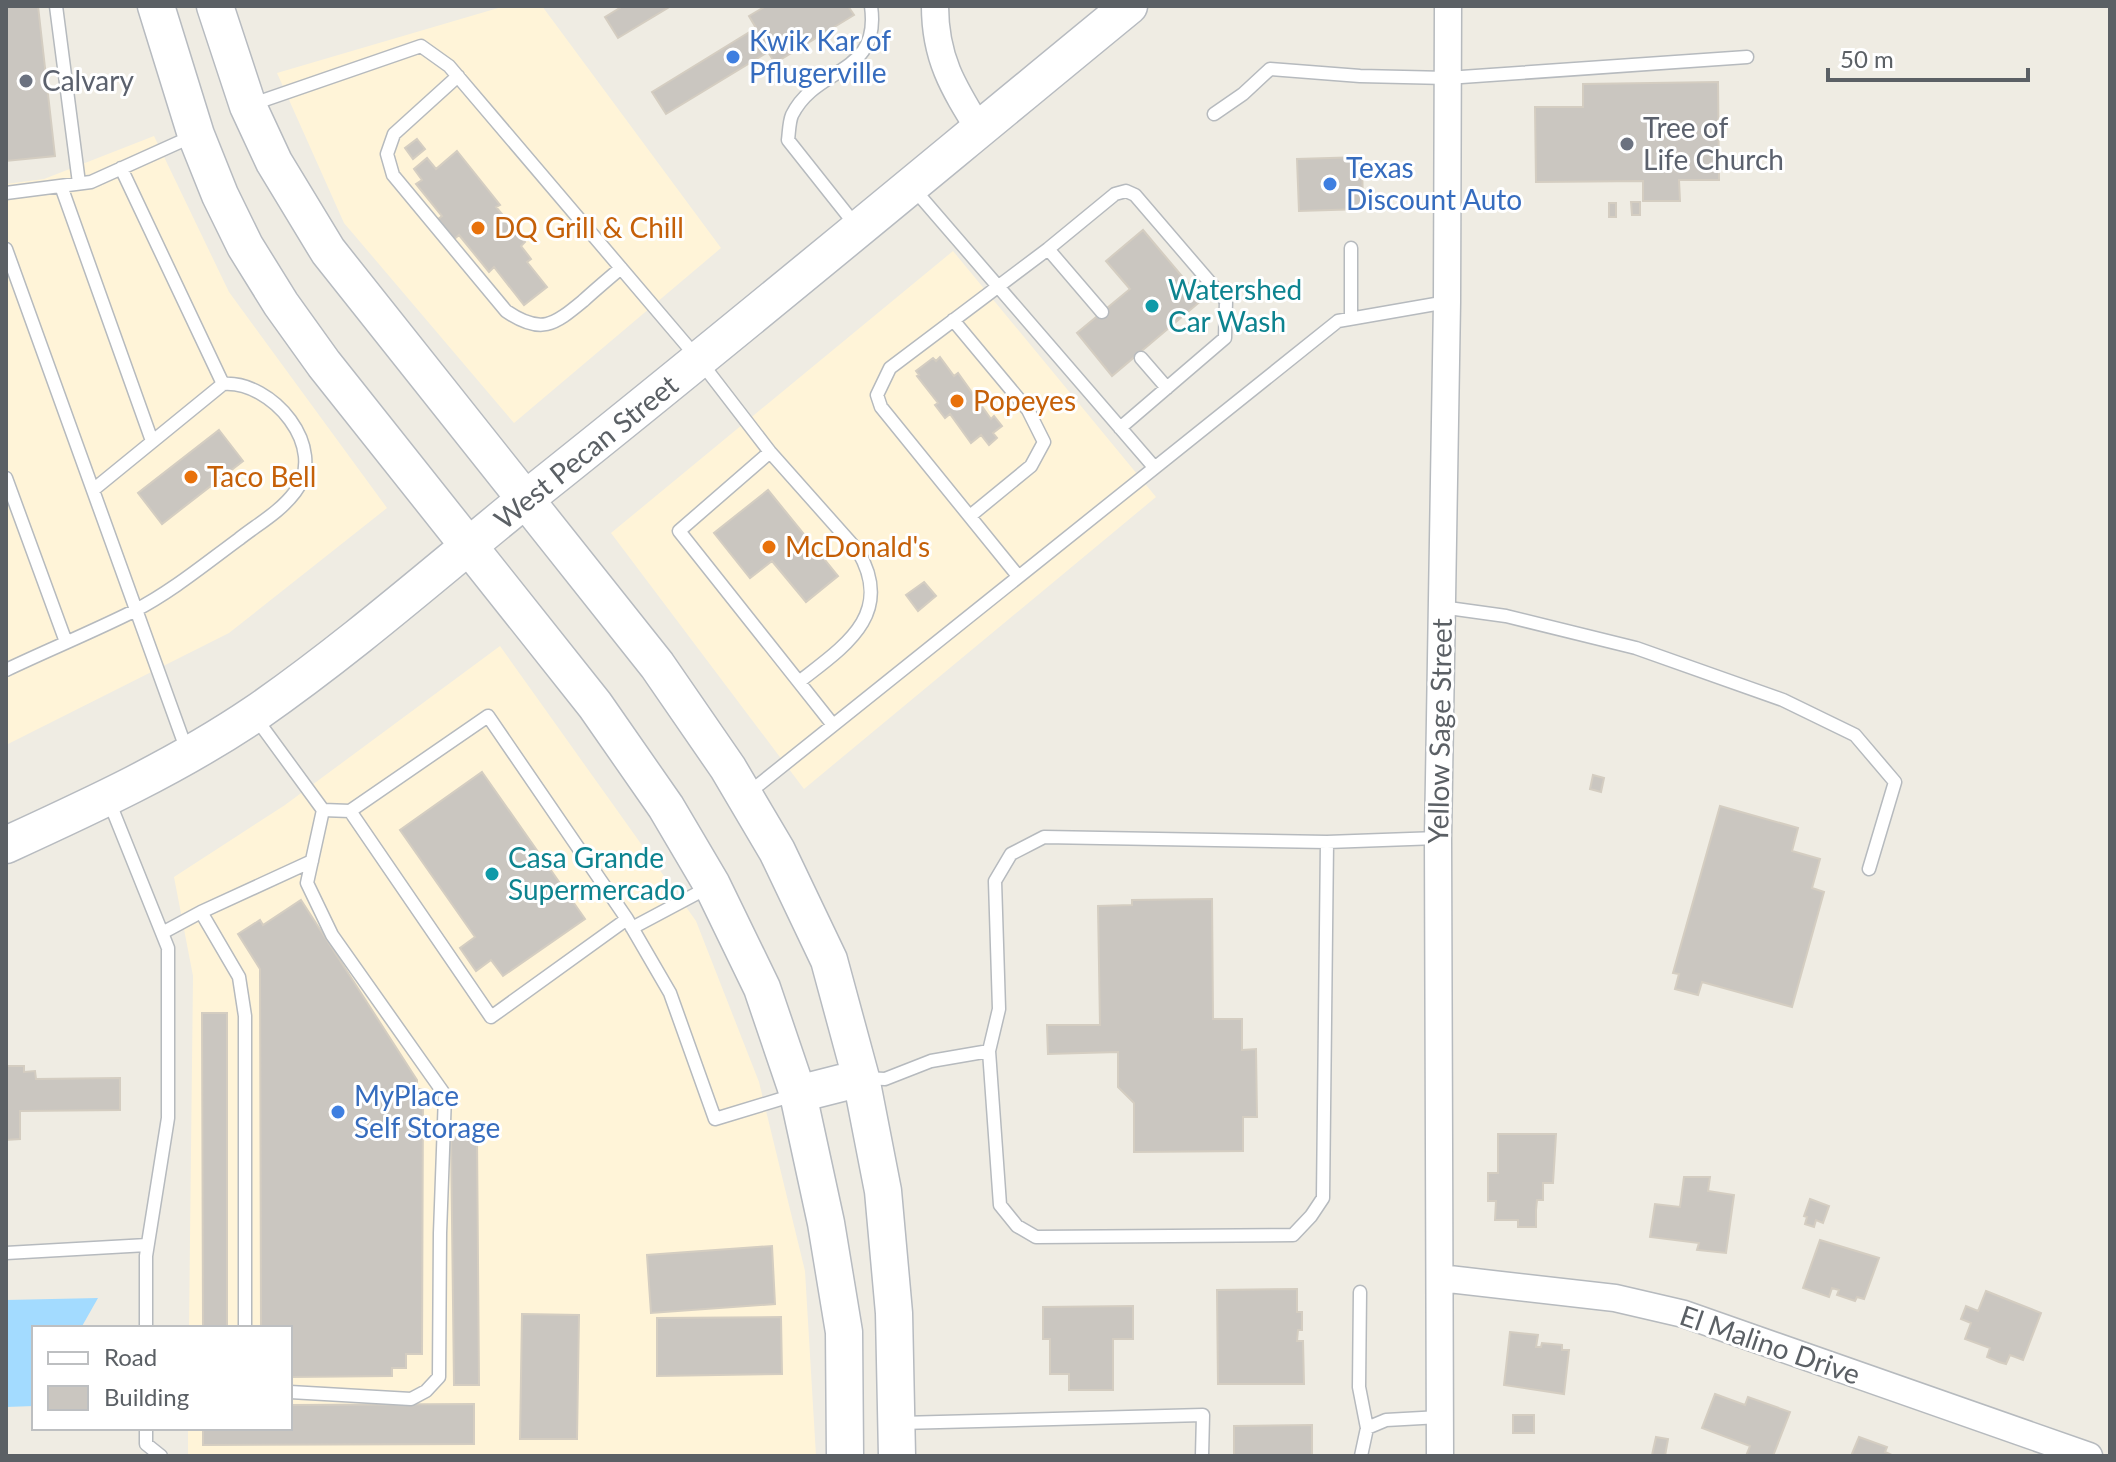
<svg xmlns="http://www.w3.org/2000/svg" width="2116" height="1462" font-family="Lato,sans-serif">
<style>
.commercial{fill:#fff4d8}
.water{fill:#a3dbff}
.building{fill:#cac6c0;stroke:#d4cdc1;stroke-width:2}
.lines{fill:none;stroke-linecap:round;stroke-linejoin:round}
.service-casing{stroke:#b6babe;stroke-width:15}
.minor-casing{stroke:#b6babe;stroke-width:29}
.secondary-casing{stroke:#b7bbc0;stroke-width:39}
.service{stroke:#fff;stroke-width:12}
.minor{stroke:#fff;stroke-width:26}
.secondary{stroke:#fff;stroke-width:36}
.shop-dot{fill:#3f7fe0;stroke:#fff;stroke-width:3}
.worship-dot{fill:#6b7280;stroke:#fff;stroke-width:3}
.food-dot{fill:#e8710a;stroke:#fff;stroke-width:3}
.culture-dot{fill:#0f9aa8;stroke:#fff;stroke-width:3}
.labels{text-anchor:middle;stroke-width:6;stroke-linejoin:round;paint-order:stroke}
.shop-label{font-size:28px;fill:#366cbe;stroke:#fff;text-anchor:start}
.worship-label{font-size:28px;fill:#5b616d;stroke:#fff;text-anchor:start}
.food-label{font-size:28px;fill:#c56008;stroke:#fff;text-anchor:start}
.culture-label{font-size:28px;fill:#0d838f;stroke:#fff;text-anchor:start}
.street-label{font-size:28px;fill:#5b6065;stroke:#fff}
</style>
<rect width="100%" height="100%" fill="#efece3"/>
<path class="commercial" d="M505 6H542L721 248 514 423 344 223 277 73Z
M154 136 229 292 387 508 229 633 6 745V184L44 179Z
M953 251 1156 497 804 789 611 533Z
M500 646 696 921 759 1082 805 1271 816 1456H188V1428H290V1328H189L193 976 174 877 285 805Z"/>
<path class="water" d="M98 1298 81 1328H34V1406L6 1407V1300Z"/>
<path class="building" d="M6 6H38L55 156 6 161Z
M623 6H671L618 38 605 17Z
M766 6H848L854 15 775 63 768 52 666 114 652 92 756 28 749 16Z
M1718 82 1719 180H1679L1680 201H1643V181L1536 182 1535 107H1583V84Z
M417 139 425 149 413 159 405 148Z
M457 151 500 205 496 207 525 242 521 246 531 259 527 262 547 287 524 305 494 267 489 272 459 235 453 240 437 220 442 216 416 184 422 180 414 169 427 158 436 169Z
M1362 157 1363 209 1299 211 1297 159Z
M1631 202H1640V215H1632Z
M1609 203H1616V217H1609Z
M1143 230 1202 300 1112 376 1077 333 1130 289 1106 261Z
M940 357 954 376 958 373 991 419 994 416 1002 426 993 433 997 438 989 445 981 435 971 443 950 414 945 418 935 405 938 403 917 376 919 375 916 371 933 358 936 361Z
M219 430 243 461 162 524 138 493Z
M768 490 838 576 806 602 772 561 750 578 714 533Z
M924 582 936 596 918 611 906 595Z
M482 772 585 919 503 976 491 960 476 971 460 948 475 937 400 830Z
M1593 775 1604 778 1601 792 1590 789Z
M1720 806 1798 828 1792 851 1820 859 1812 888 1824 892 1792 1007 1702 982 1698 995 1675 989 1679 974 1673 973Z
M1212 899 1213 1019H1242V1050L1256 1049 1257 1117H1243V1151L1134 1152V1103L1118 1087V1052L1048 1054 1047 1025H1100L1098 906 1132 905V900Z
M301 900 417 1080V1089H423L422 1354H406V1368H392V1376L290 1377V1328H261L260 969 238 934 260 920 263 925Z
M202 1013H227V1328H203Z
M6 1066H24V1072L35 1071 36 1079 120 1078V1110L20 1111V1139L6 1140Z
M1498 1134H1556L1553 1183H1543V1200H1537L1536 1210V1227H1518V1220H1495L1496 1201H1488V1173H1498Z
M451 1137H477L479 1385H454Z
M1684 1177H1710L1708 1191 1734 1195 1726 1253 1697 1250 1699 1243 1650 1237 1655 1204 1680 1207Z
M1810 1199 1829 1206 1823 1223 1816 1220 1814 1227 1805 1224 1807 1217 1804 1216Z
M1820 1240 1879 1258 1864 1299 1857 1297 1855 1301 1837 1295 1839 1290 1832 1288 1829 1297 1803 1288Z
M772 1246 775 1304 651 1313 647 1255Z
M1297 1289V1312H1302V1330H1298L1297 1341H1303L1304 1384H1218L1217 1290Z
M1986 1291 2041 1313 2023 1360 2010 1355 2006 1364 1999 1362 1987 1357 1990 1348 1965 1339 1971 1323 1961 1319 1966 1306 1978 1311Z
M1133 1306V1339H1113V1390H1069V1374H1050V1339H1043V1307Z
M522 1314 579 1315 577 1439H520Z
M781 1317 782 1374 657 1376V1318Z
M1510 1332 1538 1335 1536 1347H1541L1542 1343 1562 1345V1350H1569L1564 1394 1504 1385Z
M1715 1394 1745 1405 1748 1397 1790 1412 1773 1456H1746L1750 1446 1702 1428Z
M474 1404V1444L203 1445V1428H290V1405Z
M1513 1415H1534V1433H1513Z
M1312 1425V1456H1234V1426Z
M1656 1437 1668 1439 1665 1456 1652 1455Z
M1859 1437 1887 1447 1885 1452 1894 1456H1851Z"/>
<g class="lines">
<defs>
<path id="service" d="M56 6 79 183
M458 76 394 134 387 154 393 175 506 311C541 335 554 325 583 301 595 290 608 279 621 268
M250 105 421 46 449 66 700 361 770 452 858 551C895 614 845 646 800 681
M1214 114 1243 94 1270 69 1360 76 1447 78 1747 57
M121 168 223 384
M61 186 152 441
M913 188 1154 467
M6 193 91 182 193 136
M857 227 788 140C789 133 789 122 792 115 817 65 881 76 871 6
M1351 248V318
M6 249 187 751
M1048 249 1102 312
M953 320 1028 410 1044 442 1031 466 970 516
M1141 358 1167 388
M770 452 679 531 833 725
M6 478 66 642
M1018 576 881 407 877 395 890 368 1048 249 1115 194 1126 191 1135 195 1226 301 1225 338 1120 428
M1441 607 1506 616 1636 648 1783 700 1855 735 1895 782 1869 869
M6 670C48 650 92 632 134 611 171 592 205 564 239 539 258 524 280 512 295 492 329 448 272 380 223 384L93 490
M255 717 323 810 350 811 488 716 627 919 670 993 715 1119 794 1095
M746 795 1338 321 1447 302
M109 801 168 948V1118L146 1256V1328
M350 811 491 1017 627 919
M1327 842 1323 1198 1311 1216 1293 1235 1036 1237 1017 1226 1000 1205 989 1051 999 1009 995 881 1011 854 1044 837 1327 842 1438 838
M201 912 312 861
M632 928 709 887
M162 933 201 912 239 977 245 1016V1328
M864 1078 885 1079 931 1061 989 1051
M6 1253 147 1245
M1360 1292 1359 1387 1367 1428
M290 1392 411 1399 426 1391 439 1377 440 1233 445 1095 332 935 307 883 323 810
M900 1423 1203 1415 1202 1456
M146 1428V1444L161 1456
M1361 1456 1367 1428 1386 1420 1440 1417"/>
<path id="minor" d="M935 6C935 58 953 87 979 129
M1440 1278 1615 1298 1684 1314 2089 1456
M1440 1456 1438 838 1447 302 1448 6"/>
<path id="secondary" d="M156 6 196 135 220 195 245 246 281 304 324 364 595 705 666 807 712 885 762 988 798 1094 826 1223 844 1332 845 1456
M215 6 248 106 274 162 328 251 657 665 728 768 777 851 829 960 861 1078 883 1191 894 1313 897 1456
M6 845C91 806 178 766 256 713 351 647 437 571 527 498 730 337 929 170 1129 6
M798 1094 861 1078"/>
</defs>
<use href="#service" class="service-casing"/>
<use href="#minor" class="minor-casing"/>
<use href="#secondary" class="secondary-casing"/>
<use href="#service" class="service"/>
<use href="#minor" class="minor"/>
<use href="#secondary" class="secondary"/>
</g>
<g class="shop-dot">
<circle cx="733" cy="57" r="8"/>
<circle cx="1330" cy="184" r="8"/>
<circle cx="338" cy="1112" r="8"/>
</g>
<g class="worship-dot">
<circle cx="26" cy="81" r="8"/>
<circle cx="1627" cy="144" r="8"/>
</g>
<g class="food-dot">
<circle cx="478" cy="228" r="8"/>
<circle cx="957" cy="401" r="8"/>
<circle cx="191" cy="477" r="8"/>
<circle cx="769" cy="547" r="8"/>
</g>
<g class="culture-dot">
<circle cx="1152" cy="306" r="8"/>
<circle cx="492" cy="874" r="8"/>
</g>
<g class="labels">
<g class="shop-label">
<text x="749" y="51">Kwik Kar of<tspan x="749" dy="32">Pflugerville</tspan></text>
<text x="1346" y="178">Texas<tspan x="1346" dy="32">Discount Auto</tspan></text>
<text x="354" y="1106">MyPlace<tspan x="354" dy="32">Self Storage</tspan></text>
</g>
<g class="worship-label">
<text x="42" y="91">Calvary</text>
<text x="1643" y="138">Tree of<tspan x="1643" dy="32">Life Church</tspan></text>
</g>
<g class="food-label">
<text x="494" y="238">DQ Grill &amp; Chill</text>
<text x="973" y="411">Popeyes</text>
<text x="207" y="487">Taco Bell</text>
<text x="785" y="557">McDonald's</text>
</g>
<g class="culture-label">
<text x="1168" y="300">Watershed<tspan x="1168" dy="32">Car Wash</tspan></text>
<text x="508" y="868">Casa Grande<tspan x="508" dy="32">Supermercado</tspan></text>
</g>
<g class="street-label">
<text transform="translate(586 452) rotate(-39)" y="10">West Pecan Street</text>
<text transform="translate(1440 731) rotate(-89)" y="10">Yellow Sage Street</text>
<text transform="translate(1770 1345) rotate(19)" y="10">El Malino Drive</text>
</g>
</g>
<rect width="2116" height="1462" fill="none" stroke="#5b6065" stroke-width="16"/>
<rect x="32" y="1326" width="260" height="104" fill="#ffffff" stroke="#bdbfc1" stroke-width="2"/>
<rect x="48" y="1352" width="40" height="12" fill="#ffffff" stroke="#bdbfc1" stroke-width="2"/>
<text x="104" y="1366" font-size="24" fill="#5b6065">Road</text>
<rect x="48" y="1386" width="40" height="24" fill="#cac6c0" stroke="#bdbfc1" stroke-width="2"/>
<text x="104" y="1406" font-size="24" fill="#5b6065">Building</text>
<path d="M1828 68v12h200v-12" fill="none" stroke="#5b6065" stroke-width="4"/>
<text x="1840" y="68" font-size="24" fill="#5b6065" stroke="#ffffff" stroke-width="6" paint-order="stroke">50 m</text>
</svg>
